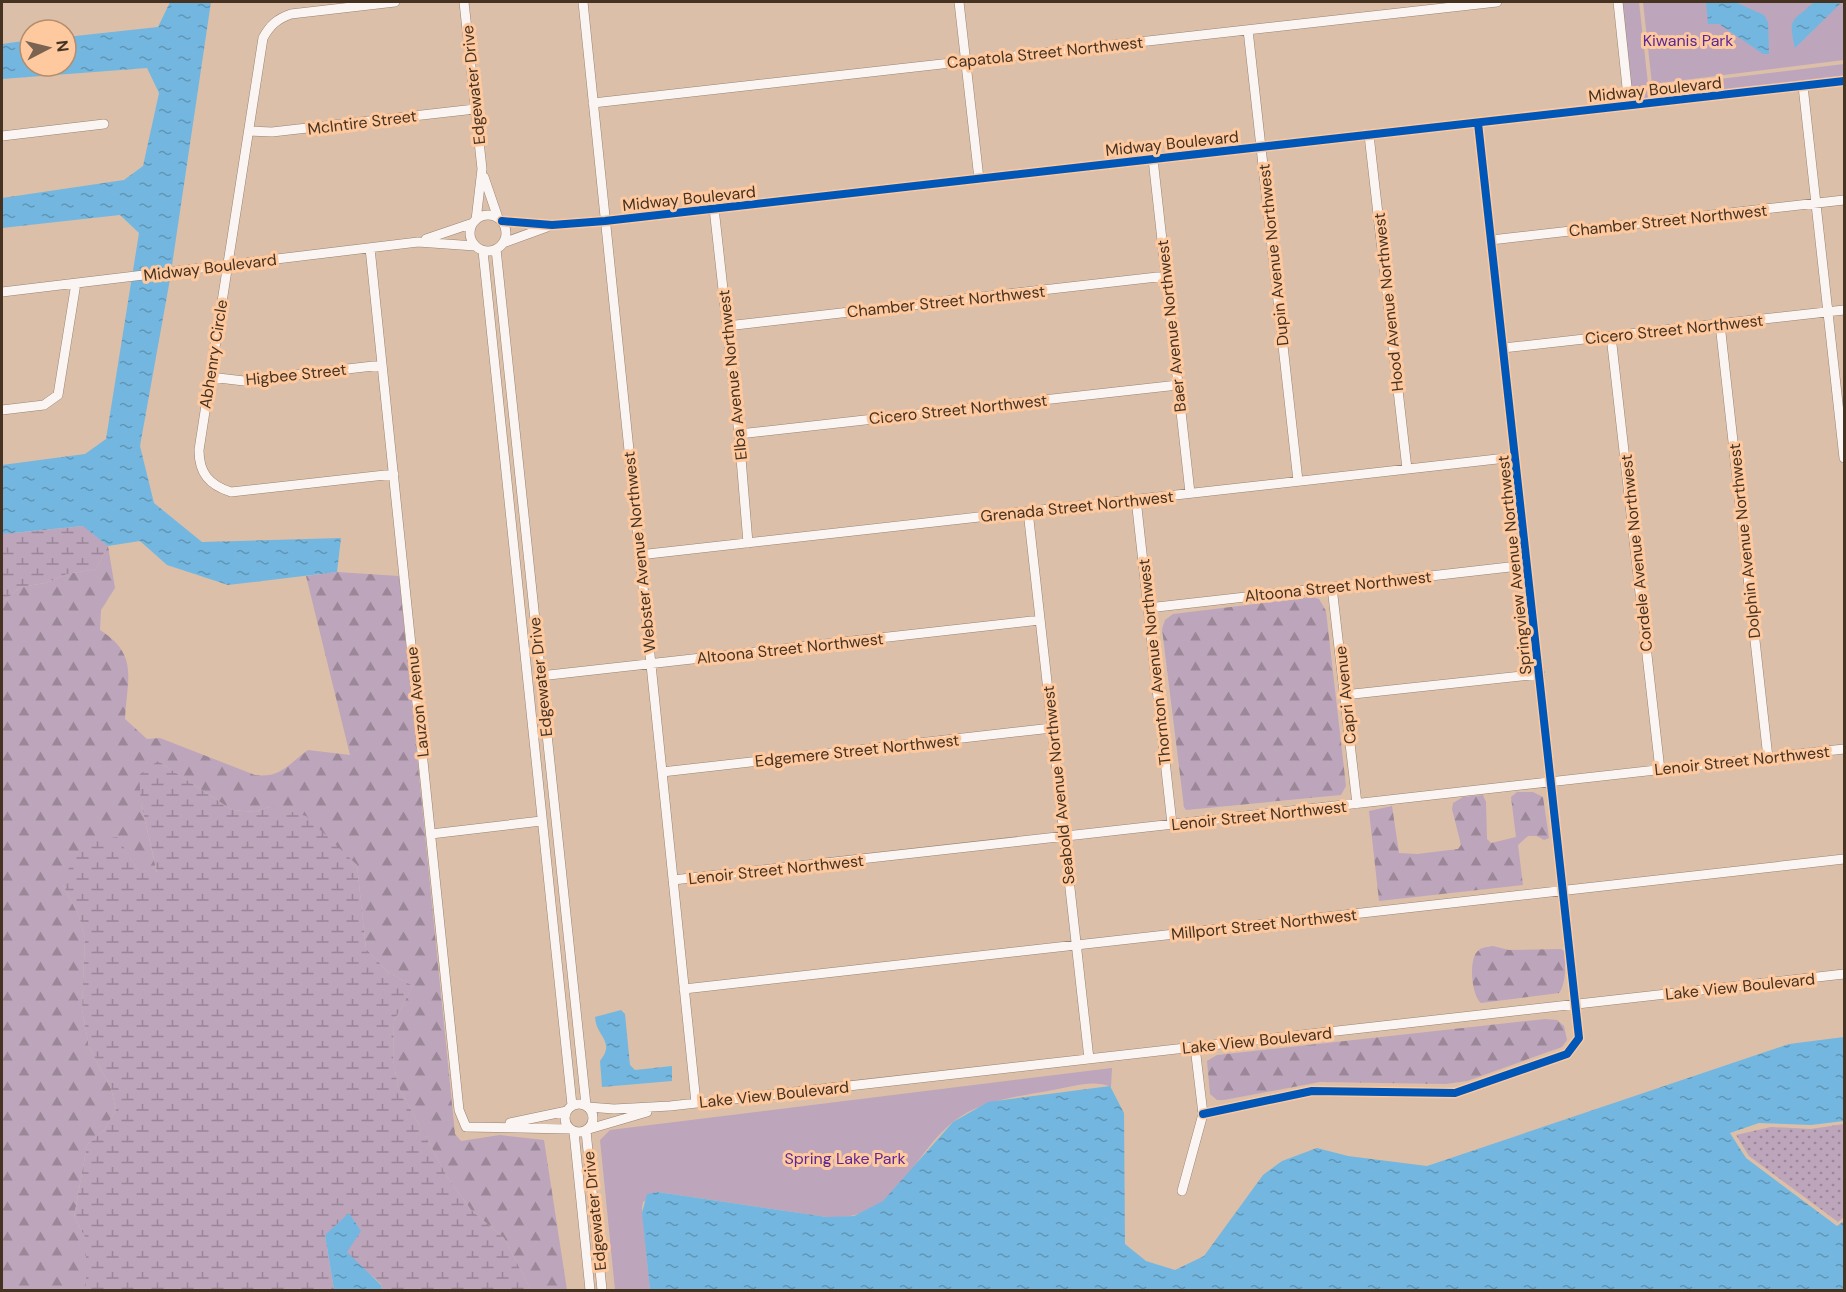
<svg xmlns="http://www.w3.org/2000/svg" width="1846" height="1292" font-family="'DM Sans',sans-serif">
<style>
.grass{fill:url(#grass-dots)}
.forest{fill:url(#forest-firs)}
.wetland{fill:url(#wetland-marsh)}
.park{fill:#bda5bc}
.water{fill:url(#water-ripples)}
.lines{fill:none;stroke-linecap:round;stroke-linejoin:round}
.minor-casing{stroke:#988371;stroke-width:10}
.minor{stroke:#faf5f2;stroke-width:9}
.cycleway-casing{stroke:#fec99f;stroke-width:11}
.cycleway{stroke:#0057b8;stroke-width:8}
.labels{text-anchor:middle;stroke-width:6;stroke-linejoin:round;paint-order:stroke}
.park-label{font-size:16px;fill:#5b2896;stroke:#fec99f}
.street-label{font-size:16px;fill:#463221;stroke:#fec99f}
</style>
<defs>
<pattern id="grass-dots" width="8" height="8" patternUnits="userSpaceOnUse" patternTransform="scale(1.5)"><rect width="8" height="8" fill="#bda5bc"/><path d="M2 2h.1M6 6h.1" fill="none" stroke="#9b8798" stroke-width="1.8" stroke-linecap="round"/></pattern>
<pattern id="forest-firs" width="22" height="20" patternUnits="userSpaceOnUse" patternTransform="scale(1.5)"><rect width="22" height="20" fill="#bda5bc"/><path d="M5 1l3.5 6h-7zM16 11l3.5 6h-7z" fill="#9b8798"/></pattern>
<pattern id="wetland-marsh" width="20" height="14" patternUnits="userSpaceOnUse" patternTransform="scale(1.5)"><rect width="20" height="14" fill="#bda5bc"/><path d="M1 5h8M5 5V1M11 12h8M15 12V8" fill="none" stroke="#9b8798"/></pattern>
<pattern id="water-ripples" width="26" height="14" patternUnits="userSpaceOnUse" patternTransform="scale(1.5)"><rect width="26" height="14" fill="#73b7e0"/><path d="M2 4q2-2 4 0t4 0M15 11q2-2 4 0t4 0" fill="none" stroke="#6095b5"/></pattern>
</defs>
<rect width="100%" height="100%" fill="#dbbfa9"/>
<path class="grass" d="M1844 1124V1217L1838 1222 1749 1156 1736 1135 1771 1127 1811 1129Z"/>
<path class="forest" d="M108 546 115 588 101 610 100 630C139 655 127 678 125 719L147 739 160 738 255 775C282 778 288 764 308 750L350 755 306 576 337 572 399 576 455 1134 461 1141 500 1135 544 1140 567 1290H531L504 1238 471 1210 448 1178 398 1086 393 1059 394 1021 413 986 388 972 366 949 357 865 334 846 271 806 255 812 232 810 158 761 141 803 157 873 139 871 117 838 63 885 79 916 85 938 82 1010 89 1047 111 1088 116 1110 104 1130 87 1145 74 1217 86 1239V1290H2V603L20 587 46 583 67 574 96 569Z
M1312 597 1319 599 1326 611 1346 786 1341 795 1186 810 1184 807 1162 629 1165 620 1173 614Z
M1517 792H1533L1543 797 1549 838 1544 840 1537 836H1528L1518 845 1523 885 1379 901 1369 811 1392 806 1399 853 1417 854 1458 849 1461 845 1452 809 1453 803 1463 797 1483 795 1486 802 1487 839 1491 843 1516 837 1511 797Z
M1493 946 1509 950 1561 949 1564 951C1566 962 1566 985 1559 993L1481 1003C1471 995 1468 957 1479 950 1482 947 1488 947 1493 946Z
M1545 1019 1557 1020 1564 1026 1567 1040 1562 1047 1467 1081 1446 1084 1320 1082 1224 1100H1217L1210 1094 1207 1061 1217 1055Z"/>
<path class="wetland" d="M84 526 108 546 96 569 67 574 46 583 20 587 2 603V534Z
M158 761 232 810 255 812 271 806 306 816 357 865 366 949 388 972 413 986 394 1021 393 1059 398 1086 448 1178 471 1210 504 1238 531 1290H382L381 1284 325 1235 334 1290H86V1239L74 1217 87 1145 104 1130 116 1110 111 1088 89 1047 82 1010 85 938 79 916 63 885C74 850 81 842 117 837L139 871 157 872 141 803 139 775Z"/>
<path class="park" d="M1622 2H1639L1648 84 1653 87 1844 64V77L1633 101Z
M1643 2H1844V60L1652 84Z
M1112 1068 1111 1087C1093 1079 1072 1087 1053 1090 1018 1097 982 1099 953 1122 909 1157 898 1222 827 1217L658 1192 643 1202 642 1207 650 1290H615L600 1140 610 1130Z"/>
<path class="water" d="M170 2H211L170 279 140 446 154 503 202 542 341 538 337 572 228 585 167 565 140 541 108 546 83 526 2 534V465L85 454 106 439 139 233 120 215 2 228V198L124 180 143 166 159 93 147 68 2 79V44L30 40V66H66V37L158 27Z
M1706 2H1735L1764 15 1768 22 1769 54H1763L1719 24H1708Z
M1814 2H1842L1795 48C1787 15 1794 22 1814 2Z
M621 1010 625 1014 630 1065 635 1070 672 1066V1081L602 1087 600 1061C616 1041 596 1037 595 1017Z
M1844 1037V1121L1811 1125 1759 1123 1730 1133 1746 1158 1837 1226 1844 1221V1290H650L642 1213 647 1194 658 1192 827 1217 854 1216 883 1201 953 1122 988 1102 1110 1086 1124 1113 1125 1244 1146 1261 1175 1270 1204 1256 1263 1175 1282 1161 1317 1148 1348 1156 1427 1166 1789 1044Z
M349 1213 361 1231 347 1252 381 1285 382 1290H334L325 1235Z"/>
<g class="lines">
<defs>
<path id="minor" d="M464 2 482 169 476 220
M583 2 696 1103
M959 2 979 179
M1618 2 1629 106
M1248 30 1298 481
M1803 86 1844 458
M593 103 1497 2
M249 131 272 132 475 109
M1369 135 1407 469
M2 136 104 124
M1153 159 1190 493
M484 177 498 218
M714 208 739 434 748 543
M470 233a18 18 0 1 1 36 0a18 18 0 1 1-36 0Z
M502 221 552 225 605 221 1844 81
M426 239 473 223
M1491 240 1844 200
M503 243 547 227
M370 248 459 1110 466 1127 569 1129
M496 249 586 1105
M483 251 572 1105
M2 292 418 242 475 246
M1720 324 1768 758
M727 326 1166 276
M1611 336 1660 770
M1503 348 1844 310
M210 377 244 381 382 365
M2 410 44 405 58 395 76 283
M739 434 1178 385
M394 474 231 492C209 485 199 473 199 450L263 38C270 25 277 19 291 14L395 2
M1136 499 1172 824
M1028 511 1089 1059
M639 555 1515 457
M1332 587 1357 804
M1148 608 1527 565
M540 676 1040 620
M1344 695 1540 674
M662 772 1052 728
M431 834 541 821
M673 880 1844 749
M684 989 1844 859
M565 1118a14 14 0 1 1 28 0a14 14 0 1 1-28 0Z
M588 1107 614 1109 670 1106 1844 974
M1203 1114 1312 1091 1455 1093 1567 1054 1579 1038 1478 123
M510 1123 567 1111
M589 1129 647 1112
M586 1131 602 1290
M574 1132 590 1290
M1182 1191 1203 1114 1195 1047"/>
</defs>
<use href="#minor" class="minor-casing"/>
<use href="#minor" class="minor"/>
<defs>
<path id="cycleway" d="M502 221 552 225 605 221 1844 81
M1203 1114 1312 1091 1455 1093 1567 1054 1579 1038 1478 123"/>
</defs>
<use href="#cycleway" class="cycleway-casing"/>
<use href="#cycleway" class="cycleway"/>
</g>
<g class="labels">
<g class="park-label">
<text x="1688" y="46">Kiwanis Park</text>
<text x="845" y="1164">Spring Lake Park</text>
</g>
<g class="street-label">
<text transform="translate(1045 52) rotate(-6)" y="6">Capatola Street Northwest</text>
<text transform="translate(473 85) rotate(-96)" y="6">Edgewater Drive</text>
<text transform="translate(1655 89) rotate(-6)" y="6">Midway Boulevard</text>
<text transform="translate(362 122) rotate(-7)" y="6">McIntire Street</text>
<text transform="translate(1172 143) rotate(-6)" y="6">Midway Boulevard</text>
<text transform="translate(689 198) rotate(-6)" y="6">Midway Boulevard</text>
<text transform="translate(1668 220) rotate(-6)" y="6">Chamber Street Northwest</text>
<text transform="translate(1273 255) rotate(-96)" y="6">Dupin Avenue Northwest</text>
<text transform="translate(210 267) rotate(-7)" y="6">Midway Boulevard</text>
<text transform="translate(946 301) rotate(-6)" y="6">Chamber Street Northwest</text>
<text transform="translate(1388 302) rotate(-96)" y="6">Hood Avenue Northwest</text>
<text transform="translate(1171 326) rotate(-96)" y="6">Baer Avenue Northwest</text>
<text transform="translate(1674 329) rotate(-6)" y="6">Cicero Street Northwest</text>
<text transform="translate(213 354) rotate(-81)" y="6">Abhenry Circle</text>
<text transform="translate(296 374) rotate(-6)" y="6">Higbee Street</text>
<text transform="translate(732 375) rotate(-96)" y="6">Elba Avenue Northwest</text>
<text transform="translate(958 409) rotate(-6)" y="6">Cicero Street Northwest</text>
<text transform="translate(1077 506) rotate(-6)" y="6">Grenada Street Northwest</text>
<text transform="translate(1744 541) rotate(-96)" y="6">Dolphin Avenue Northwest</text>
<text transform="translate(639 552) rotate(-96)" y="6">Webster Avenue Northwest</text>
<text transform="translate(1636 553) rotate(-96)" y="6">Cordele Avenue Northwest</text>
<text transform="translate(1514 565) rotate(-96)" y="6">Springview Avenue Northwest</text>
<text transform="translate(1338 586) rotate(-6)" y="6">Altoona Street Northwest</text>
<text transform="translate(790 648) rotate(-6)" y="6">Altoona Street Northwest</text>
<text transform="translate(1154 662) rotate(-96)" y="6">Thornton Avenue Northwest</text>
<text transform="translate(540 677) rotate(-96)" y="6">Edgewater Drive</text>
<text transform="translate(1345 695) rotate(-96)" y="6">Capri Avenue</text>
<text transform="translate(417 702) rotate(-96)" y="6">Lauzon Avenue</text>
<text transform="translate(857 750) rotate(-6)" y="6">Edgemere Street Northwest</text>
<text transform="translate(1742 760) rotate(-6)" y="6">Lenoir Street Northwest</text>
<text transform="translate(1058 785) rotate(-96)" y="6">Seabold Avenue Northwest</text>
<text transform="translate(1259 815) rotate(-6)" y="6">Lenoir Street Northwest</text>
<text transform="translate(776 869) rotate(-6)" y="6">Lenoir Street Northwest</text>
<text transform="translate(1264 924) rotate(-6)" y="6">Millport Street Northwest</text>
<text transform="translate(1740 986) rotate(-6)" y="6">Lake View Boulevard</text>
<text transform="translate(1257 1040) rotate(-6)" y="6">Lake View Boulevard</text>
<text transform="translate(774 1094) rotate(-6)" y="6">Lake View Boulevard</text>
<text transform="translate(594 1211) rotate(-96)" y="6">Edgewater Drive</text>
</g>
</g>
<rect width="1846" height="1292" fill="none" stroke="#463221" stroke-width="6"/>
<g transform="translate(48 48) rotate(83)"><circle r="28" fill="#fec99f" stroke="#b48d6d" stroke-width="1.5"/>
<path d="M0-4.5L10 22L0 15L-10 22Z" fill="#7a6351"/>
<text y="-9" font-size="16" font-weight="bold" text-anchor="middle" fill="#463221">N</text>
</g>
</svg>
